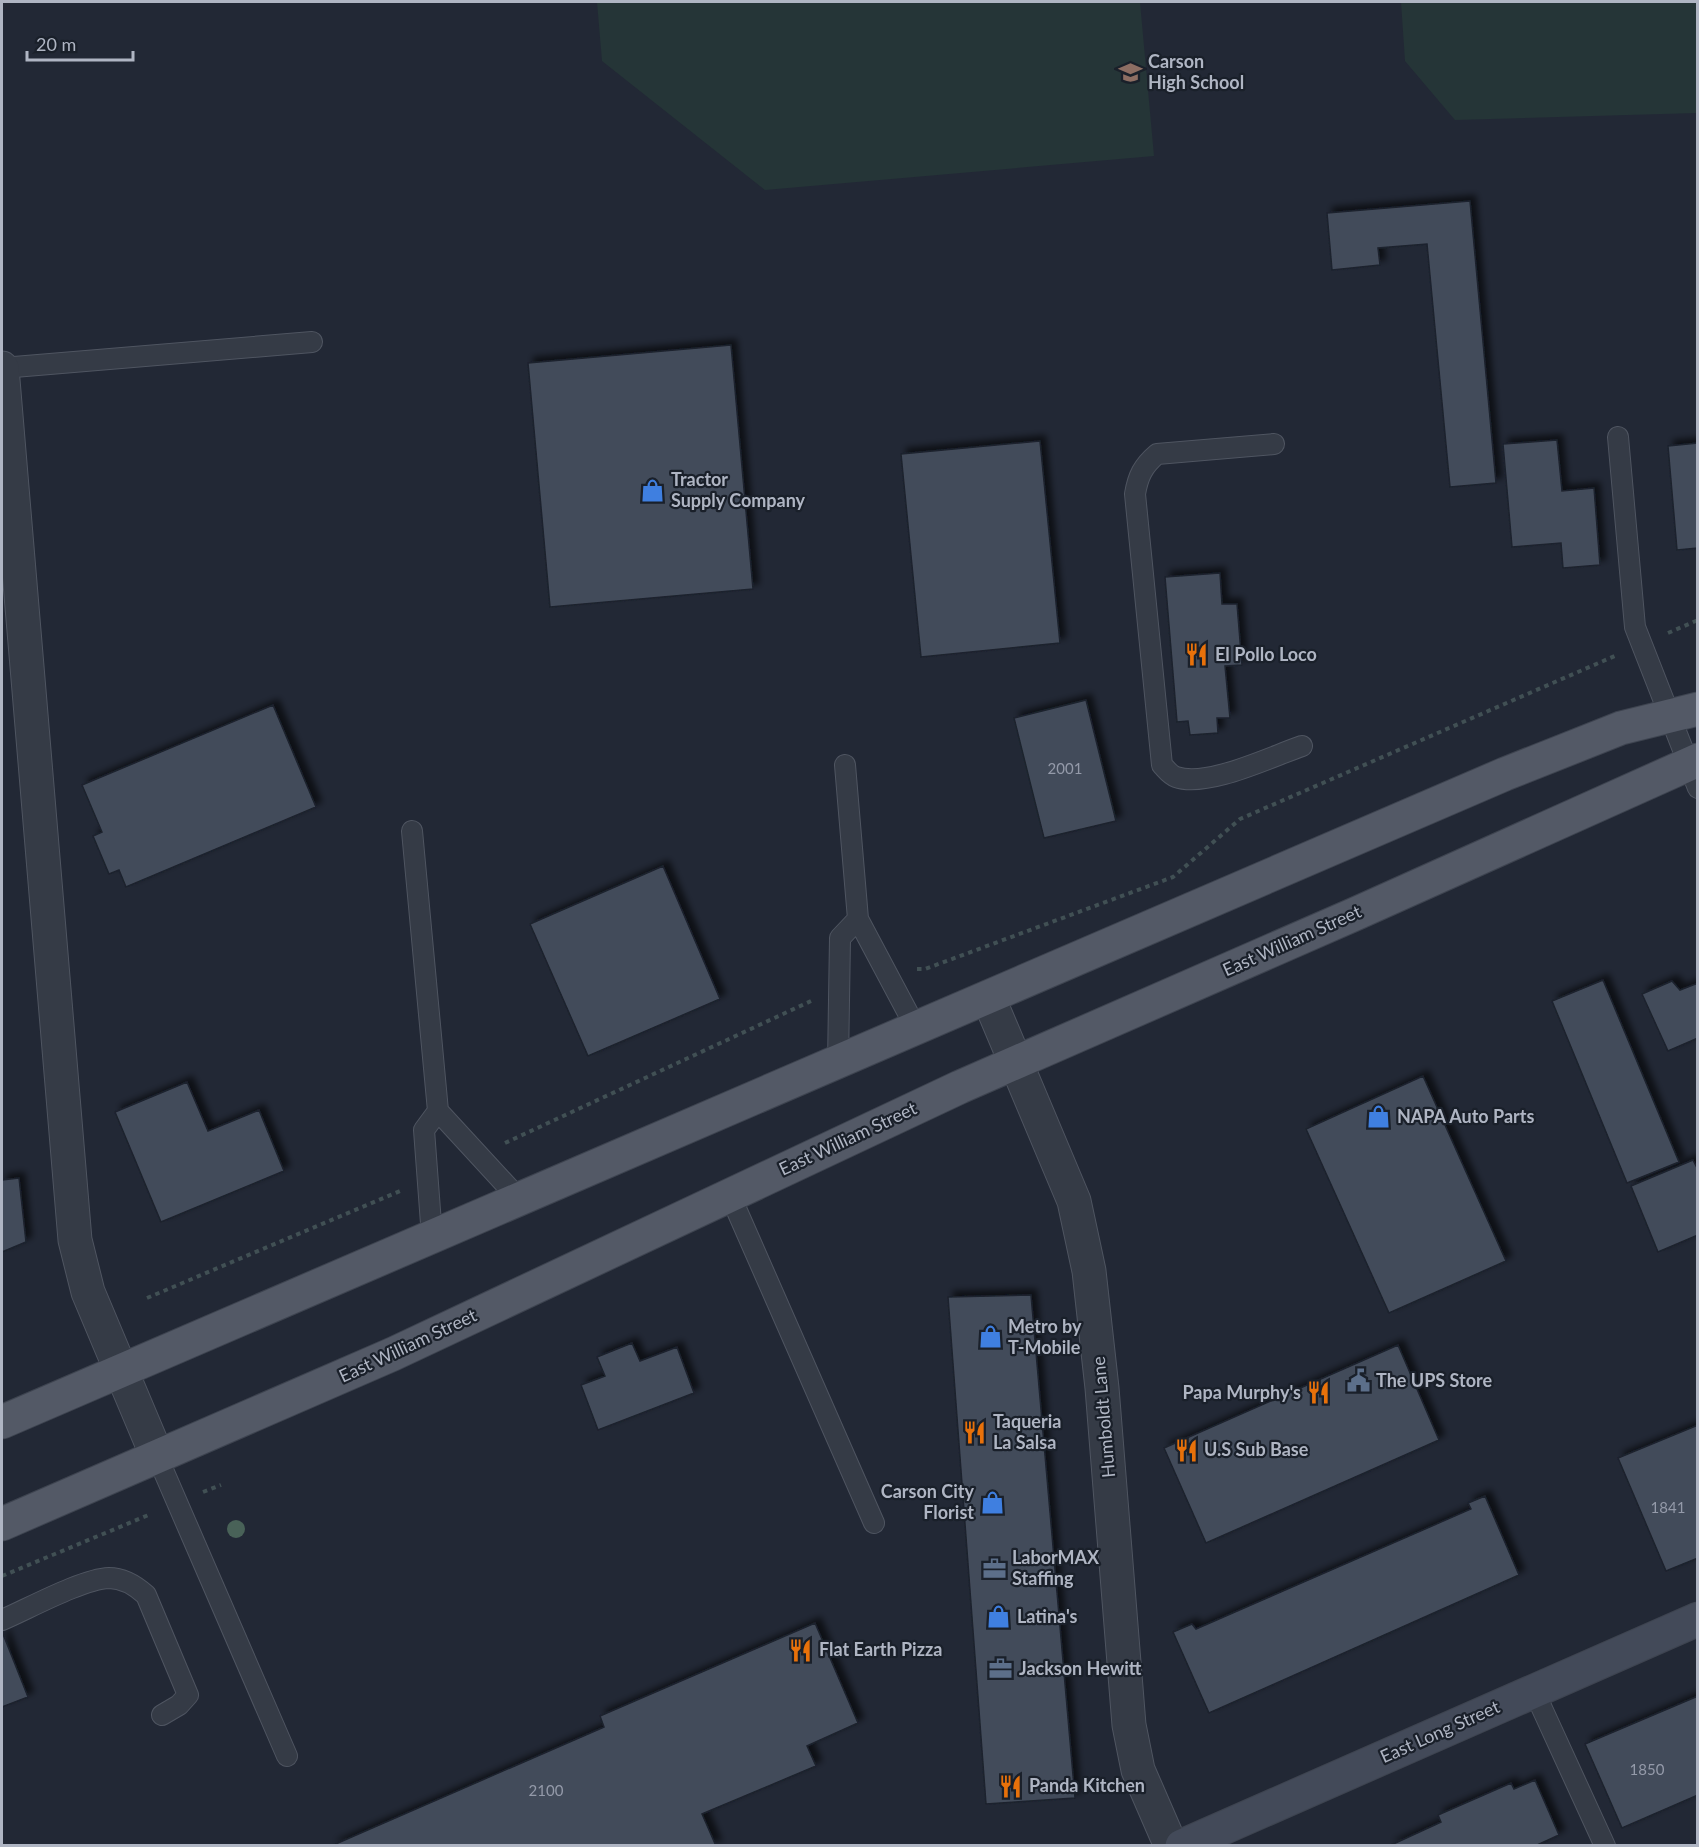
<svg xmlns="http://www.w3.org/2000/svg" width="1699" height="1847" font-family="Lato,sans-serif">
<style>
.green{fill:#253537}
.building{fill:#434b5a;stroke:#1c222d;stroke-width:1.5;filter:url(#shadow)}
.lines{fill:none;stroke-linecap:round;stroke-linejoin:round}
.lane-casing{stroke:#4f5561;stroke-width:22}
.street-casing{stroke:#4f5561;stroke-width:35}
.secondary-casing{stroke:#3e4450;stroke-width:35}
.primary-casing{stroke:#3e4450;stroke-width:35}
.path{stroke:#415054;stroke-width:4;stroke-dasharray:4.5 4.5;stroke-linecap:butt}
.lane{stroke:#353b46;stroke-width:20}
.street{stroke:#353b46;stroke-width:33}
.secondary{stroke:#434a59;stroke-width:33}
.primary{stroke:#535966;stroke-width:33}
.tree{fill:#496258}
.labels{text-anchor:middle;stroke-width:4.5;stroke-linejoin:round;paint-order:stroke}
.number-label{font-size:15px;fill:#949aa9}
.poi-label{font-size:18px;font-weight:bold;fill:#afb5c3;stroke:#1a202a;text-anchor:start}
.street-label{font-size:18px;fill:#afb5c3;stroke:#1a202a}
</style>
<defs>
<filter id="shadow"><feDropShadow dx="5.5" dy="-5.5" stdDeviation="3" flood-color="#0009"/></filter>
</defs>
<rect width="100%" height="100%" fill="#222835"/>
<path class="green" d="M597 2H1140L1154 156 765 190 602 61Z
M1401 2H1697V113L1455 120 1405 61Z"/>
<path class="building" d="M1470 201 1496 483 1450 487 1427 244 1378 248 1380 265 1332 270 1327 213Z
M731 345 753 589 550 607 528 363Z
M1557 440 1562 491 1594 488 1600 565 1563 568 1561 543 1512 547 1503 444Z
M1040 441 1060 643 921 657 901 454Z
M1698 443V548L1677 550 1668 446Z
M1220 573 1222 604H1237L1242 665 1225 666 1230 718H1217L1218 733 1190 735 1188 721 1177 722 1165 577Z
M1086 700 1116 821 1044 838 1014 718Z
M273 705 316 807 126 887 119 870 109 874 93 836 102 832 82 785Z
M663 866 720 999 588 1056 530 924Z
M1603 980 1679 1162 1627 1183 1552 1001Z
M1672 981 1680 990 1698 983V1038L1668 1051 1642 994Z
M1423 1076 1506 1261 1389 1313 1306 1129Z
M187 1082 208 1131 259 1110 284 1171 161 1222 115 1112Z
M1693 1160 1698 1170V1235L1658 1252 1631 1186Z
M19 1178 26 1242 2 1252V1180Z
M1031 1295 1075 1798 986 1804 948 1297Z
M632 1343 640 1361 677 1347 694 1393 598 1430 581 1385 605 1376 597 1357Z
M1398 1345 1439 1440 1206 1543 1164 1448Z
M1698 1425V1558L1666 1571 1618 1458Z
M1485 1496 1519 1575 1209 1713 1173 1632 1192 1624 1196 1629 1471 1509 1468 1503Z
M815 1623 858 1723 807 1746 816 1766 702 1814 716 1846H331L604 1727 600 1716Z
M3 1634 28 1697 2 1707V1635Z
M1698 1696V1795L1622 1828 1585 1744Z
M1535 1780 1559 1835 1535 1846H1389L1441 1822 1438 1815 1511 1783 1514 1789Z"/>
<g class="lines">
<defs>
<path id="lane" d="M2 368 312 342
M1618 437 1635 627 1698 788
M1274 444 1157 454C1143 466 1138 476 1135 494L1162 765C1166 769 1170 775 1176 777 1207 788 1270 757 1302 746
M845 765 858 919 917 1030
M412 831 438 1111 520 1200
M838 1063 840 938 858 919
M730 1195 874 1523
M432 1237 424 1130 438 1111
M157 1456 287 1756
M2 1620C28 1609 82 1579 109 1578 124 1578 136 1586 146 1595L188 1695 179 1705 162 1715
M1534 1691 1605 1846"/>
<path id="street" d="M2 368 75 1240 88 1292 157 1456
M989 999 1074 1201 1089 1271 1102 1388 1129 1725 1138 1770 1171 1846"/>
<path id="secondary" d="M1182 1846 1698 1619"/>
<path id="primary" d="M2 1422 1505 774 1621 728 1698 709
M2 1524 393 1354 960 1087 1355 914 1698 760"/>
</defs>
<use href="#lane" class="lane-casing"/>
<use href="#street" class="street-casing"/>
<use href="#secondary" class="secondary-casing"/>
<use href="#primary" class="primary-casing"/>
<path class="path" d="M1668 633 1698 620
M917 969H925L1173 877 1240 819 1617 655
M505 1143 811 1001
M147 1298 400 1191
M203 1492 221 1485
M2 1576 151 1514"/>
<use href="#lane" class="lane"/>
<use href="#street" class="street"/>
<use href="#secondary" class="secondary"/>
<use href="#primary" class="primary"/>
</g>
<circle class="tree" cx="236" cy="1529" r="9"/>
<defs>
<symbol id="school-bare" viewBox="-9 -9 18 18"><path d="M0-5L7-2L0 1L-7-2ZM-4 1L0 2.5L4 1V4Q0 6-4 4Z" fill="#8d6e63" stroke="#1a202a" stroke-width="2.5" paint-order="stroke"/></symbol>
<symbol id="shop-bare" viewBox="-9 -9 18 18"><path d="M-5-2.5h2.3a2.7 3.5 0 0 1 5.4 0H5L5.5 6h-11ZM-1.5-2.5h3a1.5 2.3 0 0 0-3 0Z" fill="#3f7fe0" stroke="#1a202a" stroke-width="2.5" paint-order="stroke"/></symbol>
<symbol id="restaurant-bare" viewBox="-9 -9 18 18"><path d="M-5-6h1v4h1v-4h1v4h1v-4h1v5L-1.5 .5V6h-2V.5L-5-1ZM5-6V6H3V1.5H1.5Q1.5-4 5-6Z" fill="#e8710a" stroke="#1a202a" stroke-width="2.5" paint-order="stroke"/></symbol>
<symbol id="civic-bare" viewBox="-9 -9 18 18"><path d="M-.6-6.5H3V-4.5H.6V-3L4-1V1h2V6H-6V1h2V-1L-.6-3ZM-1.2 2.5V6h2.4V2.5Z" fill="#5c6f8a" stroke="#1a202a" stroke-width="2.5" paint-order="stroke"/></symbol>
<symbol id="office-bare" viewBox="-9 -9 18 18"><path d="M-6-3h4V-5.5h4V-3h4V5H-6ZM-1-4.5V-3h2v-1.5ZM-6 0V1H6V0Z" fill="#5c6f8a" stroke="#1a202a" stroke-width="2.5" paint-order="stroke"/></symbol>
</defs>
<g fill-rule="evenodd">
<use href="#school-bare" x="1114" y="56" width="33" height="33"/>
<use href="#shop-bare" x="636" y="474" width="33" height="33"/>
<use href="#restaurant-bare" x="1180" y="638" width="33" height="33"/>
<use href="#shop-bare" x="1362" y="1100" width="33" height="33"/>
<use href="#shop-bare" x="974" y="1320" width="33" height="33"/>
<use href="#civic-bare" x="1342" y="1364" width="33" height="33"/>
<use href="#restaurant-bare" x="1302" y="1376" width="33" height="33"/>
<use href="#restaurant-bare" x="958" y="1416" width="33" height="33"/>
<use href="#restaurant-bare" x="1170" y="1434" width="33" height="33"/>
<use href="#shop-bare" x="976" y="1486" width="33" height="33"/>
<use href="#office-bare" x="978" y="1552" width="33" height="33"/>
<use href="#shop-bare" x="982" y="1600" width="33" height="33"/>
<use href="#restaurant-bare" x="784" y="1634" width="33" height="33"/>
<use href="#office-bare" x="984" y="1652" width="33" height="33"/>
<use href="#restaurant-bare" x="994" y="1770" width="33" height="33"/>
</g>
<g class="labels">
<g class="number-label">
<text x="1065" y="774">2001</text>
<text x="1668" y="1513">1841</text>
<text x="1647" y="1775">1850</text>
<text x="546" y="1796">2100</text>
</g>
<g class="poi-label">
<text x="1148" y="68">Carson<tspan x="1148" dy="21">High School</tspan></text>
<text x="671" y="486">Tractor<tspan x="671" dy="21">Supply Company</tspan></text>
<text x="1215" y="661">El Pollo Loco</text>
<text x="1397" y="1123">NAPA Auto Parts</text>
<text x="1008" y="1333">Metro by<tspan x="1008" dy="21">T-Mobile</tspan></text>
<text x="1376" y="1387">The UPS Store</text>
<text x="1301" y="1399" text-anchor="end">Papa Murphy's</text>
<text x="993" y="1428">Taqueria<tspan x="993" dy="21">La Salsa</tspan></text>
<text x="1204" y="1456">U.S Sub Base</text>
<text x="974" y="1498" text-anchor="end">Carson City<tspan x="974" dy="21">Florist</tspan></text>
<text x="1012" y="1564">LaborMAX<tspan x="1012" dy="21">Staffing</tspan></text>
<text x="1017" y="1623">Latina's</text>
<text x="819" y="1656">Flat Earth Pizza</text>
<text x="1019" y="1675">Jackson Hewitt</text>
<text x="1029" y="1792">Panda Kitchen</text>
</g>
<g class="street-label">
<text transform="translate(1292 941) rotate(-24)" y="6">East William Street</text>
<text transform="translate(848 1139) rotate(-25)" y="6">East William Street</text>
<text transform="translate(408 1346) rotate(-25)" y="6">East William Street</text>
<text transform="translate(1104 1417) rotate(-95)" y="6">Humboldt Lane</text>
<text transform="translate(1440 1732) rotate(-24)" y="6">East Long Street</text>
</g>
</g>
<rect width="1699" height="1847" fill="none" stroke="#afb5c3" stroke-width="6"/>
<path d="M27 51v9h106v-9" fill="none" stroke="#afb5c3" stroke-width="3"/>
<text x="36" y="51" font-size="18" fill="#afb5c3" stroke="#1a202a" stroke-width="4.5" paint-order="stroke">20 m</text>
</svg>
